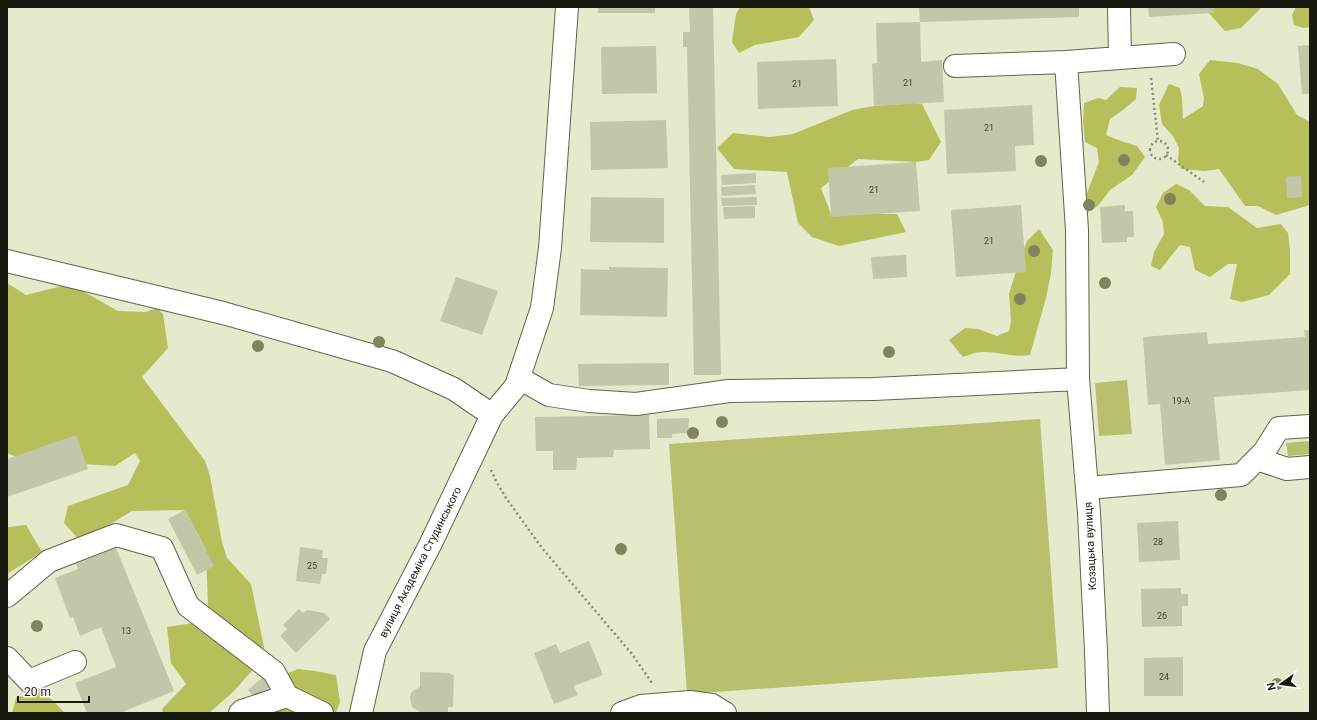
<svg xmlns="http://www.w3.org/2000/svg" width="1317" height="720" font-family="Roboto,sans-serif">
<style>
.green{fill:#b7c16d}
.forest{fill:#b6c05b}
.building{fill:#c2c7a9}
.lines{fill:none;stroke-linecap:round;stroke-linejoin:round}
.minor-casing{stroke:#61654b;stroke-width:24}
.path{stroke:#888b76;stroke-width:2.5;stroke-dasharray:2 3;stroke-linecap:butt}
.minor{stroke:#fff;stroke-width:22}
.tree{fill:#7f835e}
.labels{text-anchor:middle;stroke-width:3;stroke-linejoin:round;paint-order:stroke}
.number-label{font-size:9px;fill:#434536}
.street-label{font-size:11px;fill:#191a0f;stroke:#fff}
</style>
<rect width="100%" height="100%" fill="#e5eacc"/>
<path class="green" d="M1127 380 1132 434 1099 436 1095 383Z
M1040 419 1058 668 687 694 669 444Z
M1310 441V454L1288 456 1286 443Z"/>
<path class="forest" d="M740 7H809L814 20 799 37 755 45 739 53 732 42 736 14Z
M1208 7H1262L1241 28 1225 31 1207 11Z
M1296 7H1310V27L1304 28 1294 25 1292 15Z
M1210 60 1238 63 1258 69 1278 84 1297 115 1310 122V205L1276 215 1258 206H1245L1219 169 1204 171 1181 169 1178 160 1179 148 1173 136 1162 124 1159 105 1169 84 1180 88 1182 98 1183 119 1203 106 1204 98 1199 74Z
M1120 87 1137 88 1136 99 1123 110 1110 119 1106 135 1121 141 1137 146 1145 157 1132 175 1110 190 1098 206 1088 212 1085 198 1099 162 1097 148 1085 142 1083 122 1084 103 1098 98 1106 100Z
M914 103 922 104 941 142 929 160 916 162 858 159 821 188 831 214H897L906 232 839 246 812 237 798 223 787 172 734 169 717 148 733 133 770 137 793 134 852 110 874 106Z
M1176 184 1189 190 1205 206 1228 207 1257 228 1281 224 1288 233 1290 250V274L1269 295 1242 302 1230 299 1237 264H1228L1210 277 1195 270 1190 247 1180 245 1160 270 1151 266 1154 252 1164 234 1163 222 1156 207 1163 193Z
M1039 229 1053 250 1051 273 1046 298 1030 355C1014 358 998 351 982 352 976 352 969 355 963 357L949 340 965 328 978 329 997 336 1009 331 1011 321 1009 294 1020 258 1027 241Z
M7 283 26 295 70 284 118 311 146 312 157 308 163 314 168 348 142 377 205 461 210 476 222 542 227 558 251 584 264 647 259 663 233 692 209 713H163L162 709 186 684 171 663 167 627 200 622 208 607 206 550 185 510 132 511 81 542 64 523 68 506 128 485 140 461 135 453 115 466 81 464 35 465 7 453Z
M26 525 42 552 7 574V529L8 527Z
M298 669 315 671 336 675 340 702 336 713H258L283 675Z
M42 690 65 713H12L16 698Z"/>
<path class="building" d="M598 7H655V13H598Z
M689 7H713L721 375H694L687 47H683V32H690Z
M919 7H1079V17L920 22Z
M1148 7H1214V13L1149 17Z
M920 22 921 62 942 60 944 102 874 106 872 64 877 63 876 23Z
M1310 45V94H1302L1298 46Z
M656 46 657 93 602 94 601 47Z
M836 59 838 106 758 109 757 62Z
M1032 105 1034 145 1015 146 1016 171 947 174 944 110Z
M666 120 668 168 591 170 590 122Z
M916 162 920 211 831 217 828 168Z
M756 173V183L722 185 721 175Z
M1301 176 1302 197 1287 198 1286 177Z
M755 185 756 194 722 196 721 187Z
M591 197 664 198V243L590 242Z
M757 197V205L722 206 721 198Z
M1021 205 1026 272 956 277 951 210Z
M1125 205V211H1133L1134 237H1127V242L1102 243 1100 207Z
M755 206V218L724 219 723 207Z
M906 255 907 277 873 279 871 257Z
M609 267 668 268 667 317 580 315 581 269 609 270Z
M456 277 498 291 482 335 440 321Z
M1304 330H1310V390L1214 397 1220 460 1165 465 1160 404 1148 405 1143 337 1207 332 1208 344 1305 337Z
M669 363V385L579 386 578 364Z
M649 415 650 449 614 450 613 457 577 458 576 470H553V451H536L535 417Z
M689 418 688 433 672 434V438H657V419Z
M76 435 88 469 7 497V459Z
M185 510 214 566 197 575 168 519Z
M1178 521 1180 560 1139 562 1137 523Z
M300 547 323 550 322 558H328L326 574H322L320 584 296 581Z
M116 548 174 691 120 713H87L75 683 116 667 101 627 80 636 73 617 70 618 55 578 78 569 76 564Z
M1181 588V594H1188V606H1182V626L1142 627 1141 589Z
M299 609 303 613 307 610 324 613 330 619 296 653 280 636 287 629 283 625Z
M589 641 603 675 574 686 578 695 554 704 534 653 556 644 560 653Z
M1183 657V696H1144V658Z
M420 672 450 673 449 674 454 675 453 707H448V713H418L419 711 412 707 410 698 411 693 414 690 420 687Z
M263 677 271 686 256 698 248 690Z"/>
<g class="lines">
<defs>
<path id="minor" d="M1119 7 1120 58
M1066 62 1174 54
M955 66 1066 62 1077 230 1078 379 1089 513 1096 651 1098 713
M7 261 223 313 392 361 454 389 492 415
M519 378 549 395 589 401 636 404 729 391 874 389 1078 379
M1257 459 1287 469 1310 467
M1087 488 1241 475 1264 452 1279 428 1310 426
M7 596 49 561 116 535 162 548 188 606 274 672 287 696
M7 658 29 681 75 662
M240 713 242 711 287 696 322 713
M361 713 375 651 430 545 492 415 516 386 542 308 550 248 567 7
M622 713 641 706 690 702 712 705 725 713"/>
</defs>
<use href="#minor" class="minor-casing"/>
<path class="path" d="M1151 78 1158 141
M1150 150a9 9 0 1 1 18 0a9 9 0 1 1-18 0Z
M1166 155 1204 182
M491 470 496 481 506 498 542 548 632 654 652 683"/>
<use href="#minor" class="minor"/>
</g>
<g class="tree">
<circle cx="1124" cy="160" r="6"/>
<circle cx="1041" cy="161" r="6"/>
<circle cx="1170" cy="199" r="6"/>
<circle cx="1089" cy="205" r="6"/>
<circle cx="1034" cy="251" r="6"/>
<circle cx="1105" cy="283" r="6"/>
<circle cx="1020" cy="299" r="6"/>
<circle cx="379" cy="342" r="6"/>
<circle cx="258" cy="346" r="6"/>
<circle cx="889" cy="352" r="6"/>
<circle cx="722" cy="422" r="6"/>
<circle cx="693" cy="433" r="6"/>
<circle cx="1221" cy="495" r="6"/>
<circle cx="621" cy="549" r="6"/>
<circle cx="37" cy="626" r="6"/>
<circle cx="1277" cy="684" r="6"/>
</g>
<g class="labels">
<g class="number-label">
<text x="908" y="86">21</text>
<text x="797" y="87">21</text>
<text x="989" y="131">21</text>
<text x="874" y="193">21</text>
<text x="989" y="244">21</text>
<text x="1181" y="404">19-А</text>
<text x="1158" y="545">28</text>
<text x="312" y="569">25</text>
<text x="1162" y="619">26</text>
<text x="126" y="634">13</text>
<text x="1164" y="680">24</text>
</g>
<g class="street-label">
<text transform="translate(1090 546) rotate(-93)" y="4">Козацька вулиця</text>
<text transform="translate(420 562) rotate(-63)" y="4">вулиця Академіка Студинського</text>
</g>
</g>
<rect width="1317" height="720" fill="none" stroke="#191a0f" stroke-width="16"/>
<g transform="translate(1281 684) rotate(256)" stroke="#ffffff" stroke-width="3" paint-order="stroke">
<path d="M0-3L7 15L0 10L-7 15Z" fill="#191a0f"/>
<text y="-6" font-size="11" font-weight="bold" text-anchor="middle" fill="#191a0f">N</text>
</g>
<path d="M18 696v6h71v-6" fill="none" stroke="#191a0f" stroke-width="2"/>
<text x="24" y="696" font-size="12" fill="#191a0f" stroke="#ffffff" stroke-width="3" paint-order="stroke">20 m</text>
</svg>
